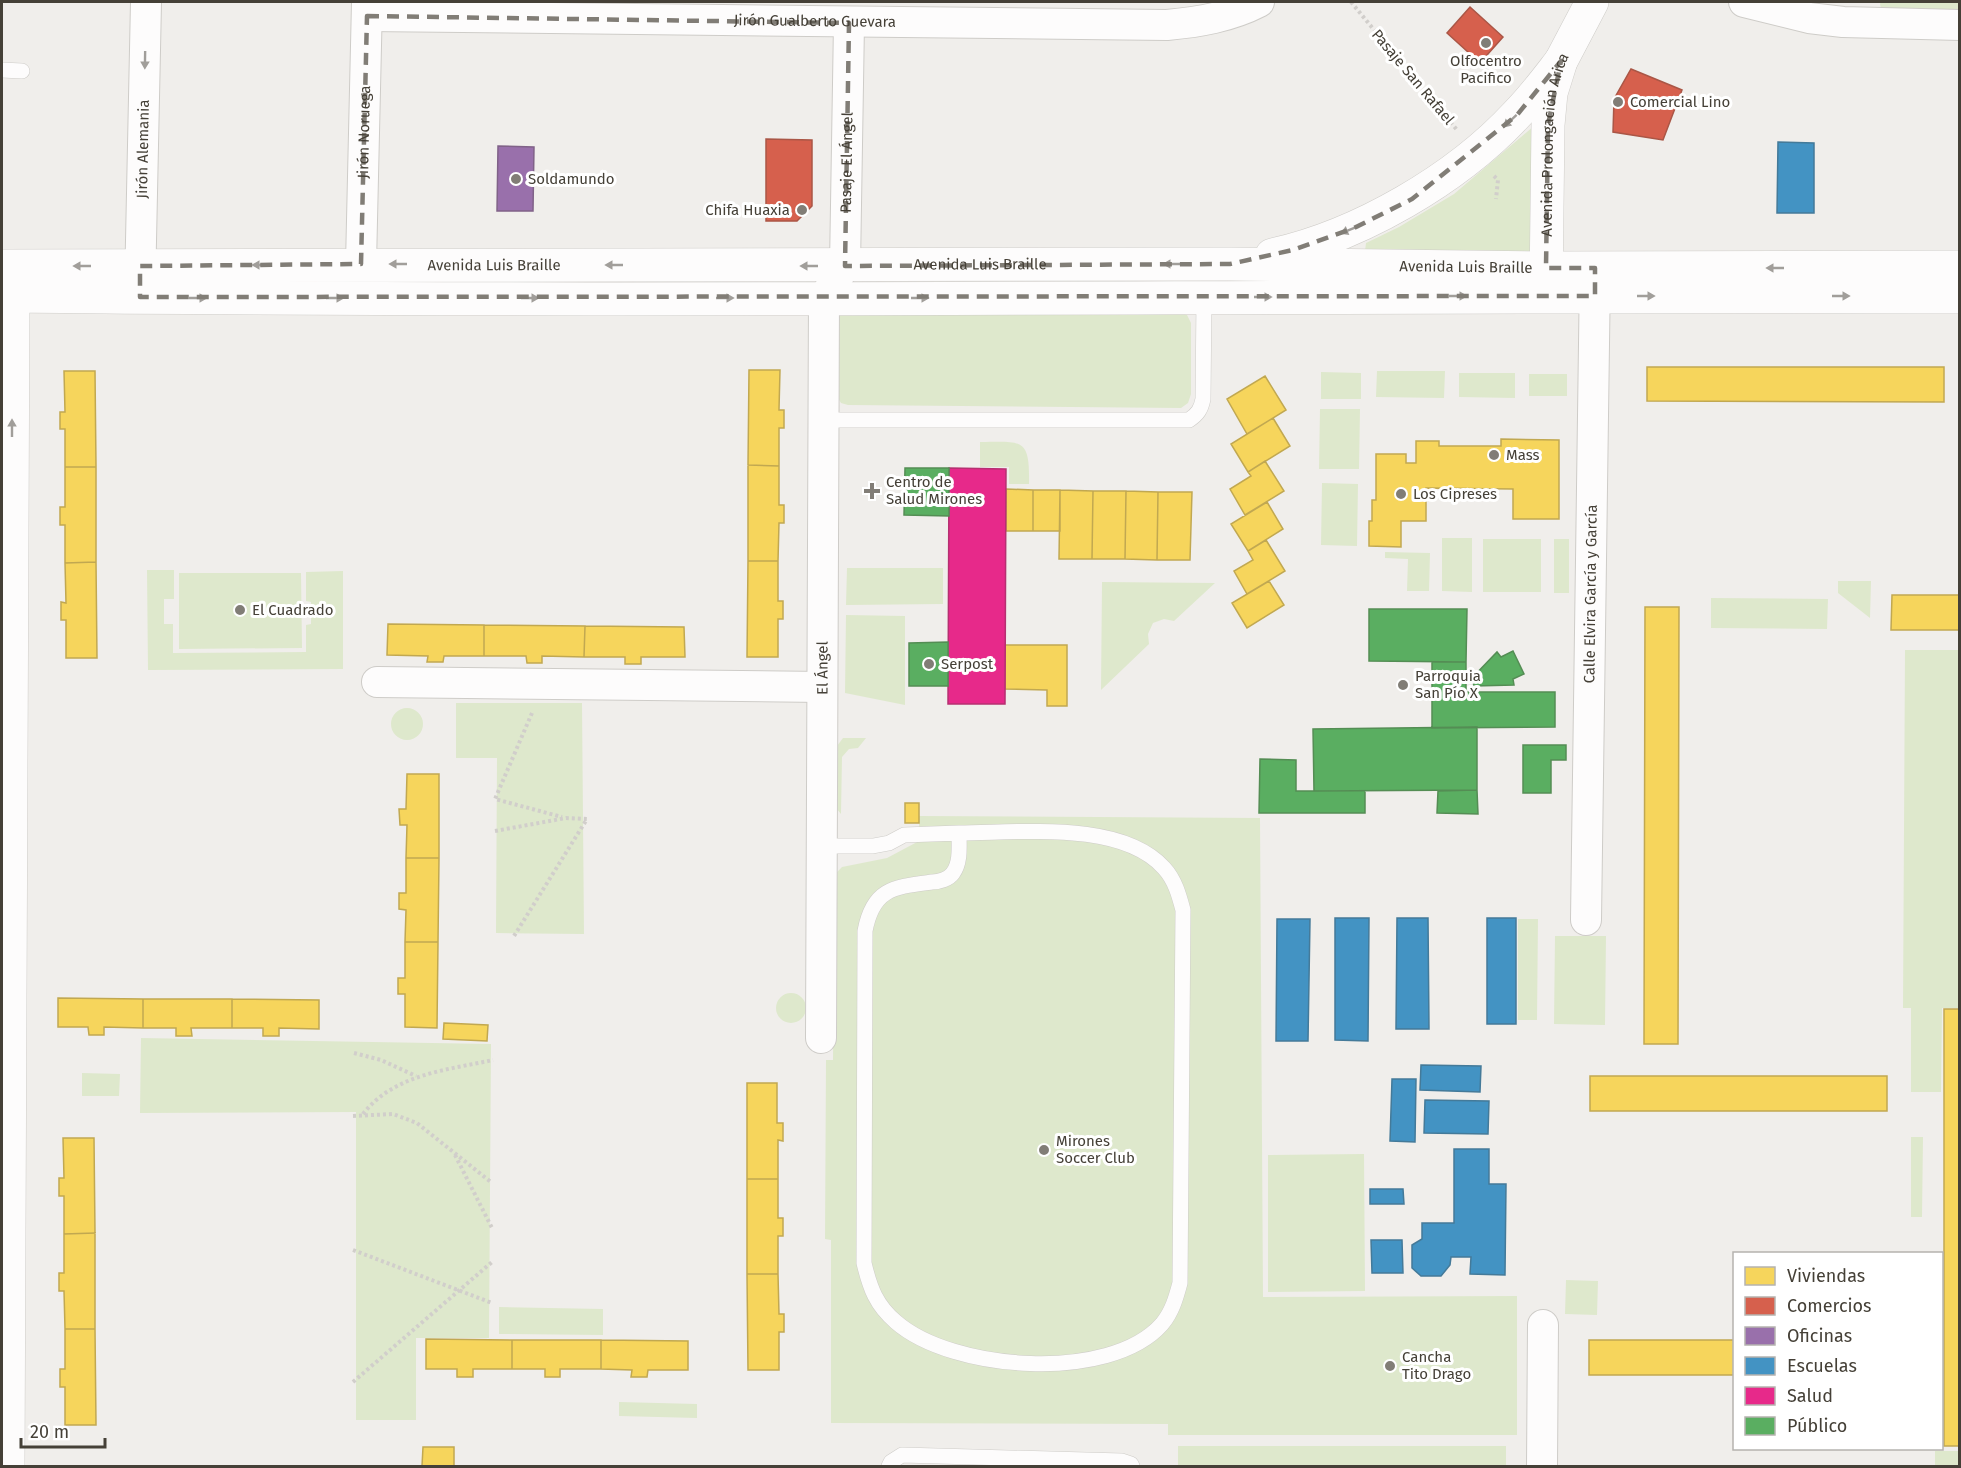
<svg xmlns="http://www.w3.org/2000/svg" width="1961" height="1468" font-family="'Fira Sans',sans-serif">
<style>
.green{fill:#dee8cc}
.homes{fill:#f6d55c;stroke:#c1a851;stroke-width:1.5}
.shops{fill:#d6604d;stroke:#aa5646;stroke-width:1.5}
.offices{fill:#9970ab;stroke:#806288;stroke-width:1.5}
.schools{fill:#4393c3;stroke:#447a99;stroke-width:1.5}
.health{fill:#e7298a;stroke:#b63071;stroke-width:1.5}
.public{fill:#5aae61;stroke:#548d54;stroke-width:1.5}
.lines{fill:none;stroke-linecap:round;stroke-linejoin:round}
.service-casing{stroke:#ceccc8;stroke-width:16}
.minor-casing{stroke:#ceccc8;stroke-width:32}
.tertiary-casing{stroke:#ceccc8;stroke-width:34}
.path{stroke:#d1cecb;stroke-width:4;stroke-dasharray:3 3;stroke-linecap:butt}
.service{stroke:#fdfcfc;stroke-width:15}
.minor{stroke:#fdfcfc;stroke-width:30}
.tertiary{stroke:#fdfcfc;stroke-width:33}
.oneway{fill:#a19e9a}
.marked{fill:none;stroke:#817d76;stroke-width:4.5;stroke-dasharray:12 8;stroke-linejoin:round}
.poi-dot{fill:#817d76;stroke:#fff;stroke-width:2}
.labels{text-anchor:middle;stroke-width:6;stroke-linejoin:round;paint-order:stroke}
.street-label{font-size:15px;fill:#454037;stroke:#fff}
.poi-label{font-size:15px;fill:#454037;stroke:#fff;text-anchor:start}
</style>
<rect width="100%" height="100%" fill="#f0eeeb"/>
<path class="green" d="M1881 2H1959V12L1882 13 1880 4Z
M1534 126 1530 255 1365 251 1366 243 1399 227 1454 194Z
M1180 312 1187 315 1191 323V394L1188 403 1181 408 848 405 841 403 837 396V319L840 313Z
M1377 371H1445L1444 398 1376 397Z
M1321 372 1361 373V399H1321Z
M1459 373H1515V398L1459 397Z
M1529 374H1567V396H1529Z
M1320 409H1360L1359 469H1319Z
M980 442C1022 442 1030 437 1029 484H1009V467H980Z
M1322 483 1358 484 1357 546 1321 545Z
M1442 538H1472V592L1442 591Z
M1483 539H1541V592H1483Z
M1554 539H1569V593H1554Z
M1385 552 1430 553 1429 591H1407L1408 559 1385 558Z
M847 568H943V604L846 605Z
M147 570H174V599H164V624H173V653L306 652V625L311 624V602L306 601V572L343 571V669L148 670Z
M179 573H301L302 648 179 649Z
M1838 581H1871L1870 618 1838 593Z
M1102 582 1215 583 1174 621 1164 619 1153 623 1148 634 1149 644 1101 690Z
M1711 598 1828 599 1827 629 1711 628Z
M846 615 905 616V705L845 693Z
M1905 650H1959L1960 1008H1942L1941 1092H1911V1008H1903Z
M456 703H582L584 934 496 933 497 758H456Z
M391 724a16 16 0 1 1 32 0a16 16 0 1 1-32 0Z
M843 738H866L858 748 849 749 842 757 841 814 836 808 837 746Z
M919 816 1260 818 1263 1297 1517 1296V1435H1168V1424L831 1423V1240L825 1239 826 1060H833L835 874 842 867 887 858 919 841Z
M1518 919H1538L1537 1020H1518Z
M1555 936H1606L1605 1025 1554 1024Z
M776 1008a15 15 0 1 1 30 0a15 15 0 1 1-30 0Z
M141 1038 491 1044 489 1338H416V1420H356V1112L140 1113Z
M82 1073 120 1074 119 1096H82Z
M1911 1137H1923L1922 1217H1911Z
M1364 1154 1365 1291 1268 1292V1155Z
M1566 1280 1598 1281 1597 1315 1565 1314Z
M499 1307 603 1309V1335L499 1334Z
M619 1402 697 1404V1418L619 1416Z
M1178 1446H1506V1466H1178Z
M1935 1451H1959V1466H1935Z"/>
<path class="homes" d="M1647 367H1944V402L1647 401Z
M749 370H780L779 410H784V428H779V466L748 465Z
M64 371H95L96 467H65V429H60V412H65Z
M1265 376 1286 410 1247 434 1227 399Z
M1273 418 1290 446 1248 472 1231 444Z
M1501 439 1559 440V519H1513V489L1426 488V521H1401V547L1369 546V521H1372V500H1376V454H1406V463H1416V441H1439V446H1501Z
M1265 461 1284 491 1245 515 1230 489 1251 476 1248 472Z
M748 465 779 466V505H784V523H779L778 561H748Z
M65 467H96V562L65 563V525H60V507H65Z
M1006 489 1033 490V531H1006Z
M1033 490H1060V531H1033Z
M1060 490 1093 491 1092 559H1059Z
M1093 491H1126L1125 559H1092Z
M1126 491 1158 492 1157 560 1125 559Z
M1158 492H1192L1190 560H1157Z
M1267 502 1283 529 1248 551 1231 524Z
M1266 540 1285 571 1247 594 1234 571 1253 560 1248 551Z
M748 561H778V601H783V619H778V657H747Z
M96 562 97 658H66V620H61V602L66 603 65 563Z
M1269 581 1284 605 1247 628 1232 603Z
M1892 595H1960V630H1891Z
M1645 607H1679L1678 1044H1644Z
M388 624 484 625V656H444L443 662H427L428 656 387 655Z
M484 625 585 626 584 657 542 656V663H527L526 656H484Z
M585 626 684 627 685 657H641V664H625V657H584Z
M1005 645H1067V706H1047V690L1005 689Z
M407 774H439V858H406L407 825H400L399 809H406Z
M905 803H919V823H905Z
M406 858H439L438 942H405L406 910 399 909V893H406Z
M405 942H438L437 1028 405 1027V994H398V978H405Z
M58 998 143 999V1028L104 1027V1035H89L88 1027H58Z
M143 999H232V1028H191L192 1036H176V1028H143Z
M232 999 319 1000V1029L279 1028V1036H263V1028H232Z
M1944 1009H1960V1446H1944Z
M444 1023 488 1025 487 1041 443 1039Z
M1590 1076H1887V1111H1590Z
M747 1083H777V1123H783V1141L778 1140V1179H747Z
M63 1138H94L95 1233 64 1234V1196H59V1178H64Z
M747 1179H778V1218H783V1236H778V1274H747Z
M95 1233V1329H65L64 1291H59V1273H64V1234Z
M747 1274H778L779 1314H784V1332H779V1370H748Z
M65 1329H95L96 1425H65V1387H60V1369H65Z
M426 1339 512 1340V1369H473V1377H457V1369H426Z
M512 1340H601V1369H560V1377H545V1369H512Z
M601 1340 688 1341V1370H648L647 1377H631L632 1370 601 1369Z
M1589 1340H1734V1375H1589Z
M423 1447H454V1466H422Z"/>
<path class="shops" d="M1470 7 1503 37 1480 63 1447 33Z
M1631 69 1682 90 1663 140 1613 132 1614 99Z
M766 139 812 140V206L797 221H766Z"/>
<path class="offices" d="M498 146 534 147 533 211H497Z"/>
<path class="schools" d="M1778 142 1814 143V213H1777Z
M1335 918H1369L1368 1041 1335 1040Z
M1397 918H1428L1429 1029H1396Z
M1487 918H1516V1024H1487Z
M1277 919H1310L1308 1041H1276Z
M1421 1065 1481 1066 1480 1092 1420 1090Z
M1392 1079H1416L1415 1142 1390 1141Z
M1425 1100 1489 1101 1488 1134 1424 1133Z
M1454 1149H1489V1184H1506L1505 1275 1470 1274 1471 1257H1451L1450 1265 1441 1276H1421L1412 1268V1245L1422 1239V1223H1454Z
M1370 1189H1403L1404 1204H1370Z
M1371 1240H1402L1403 1273H1372Z"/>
<path class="health" d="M949 468 1006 469 1005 704H948Z"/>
<path class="public" d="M905 468H949V516L904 515Z
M1369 609H1467L1466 662 1369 661Z
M948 642V686H909V643Z
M1513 651 1524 674 1513 679 1514 685 1474 686 1472 678 1497 652 1501 657Z
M1432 662H1466V692H1555V727L1432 728Z
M1477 727V790L1314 791 1313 729Z
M1523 745H1566V760H1551V793H1523Z
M1260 759 1296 760V791H1365V813H1259Z
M1477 790 1478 814 1437 813 1438 791Z"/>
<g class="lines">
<defs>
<path id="service" d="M2 70 22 71
M823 420H1189C1198 414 1201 409 1203 399L1204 298
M959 833C1019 833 1121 820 1164 868 1175 880 1179 895 1183 910L1180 1283C1176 1298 1172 1312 1162 1324 1110 1383 952 1371 896 1322 876 1305 870 1288 864 1263L865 931C873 888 894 887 932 882 939 882 949 879 953 873 961 862 959 846 959 833Z
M822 846H873L889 843 904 835 959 833
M889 1466 891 1462 902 1455 1122 1461 1131 1464 1132 1466"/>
<g id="minor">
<path d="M1744 2 1809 18 1843 22 1960 25"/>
<path id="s1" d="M367 16 1167 25C1199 22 1230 17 1259 2"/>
<path id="s2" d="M361 264 367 2"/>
<path id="s3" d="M140 289 146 2"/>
<path d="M377 682 822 687"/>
<path id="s4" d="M1586 920 1595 272"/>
<path id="s5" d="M821 1038 824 297 845 266 849 23"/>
<path d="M1542 1466 1543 1325"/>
</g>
<g id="tertiary">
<path d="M1272 255C1359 236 1457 179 1517 114 1533 98 1547 79 1561 61"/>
<path id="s6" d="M2 266 1230 264 1546 268 1960 267"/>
<path id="s7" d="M1546 291 1548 125 1551 93 1561 61 1592 2"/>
<path d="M2 296C654 303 1307 295 1960 297"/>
<path d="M8 1466 13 296"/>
</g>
</defs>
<use href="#service" class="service-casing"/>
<use href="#minor" class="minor-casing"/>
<use href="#tertiary" class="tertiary-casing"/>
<path class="path" d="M1351 2 1457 130
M1494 176 1498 180 1496 199
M532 713 495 799 562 817
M495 831 566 818 587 819 514 936
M354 1053 381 1060 416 1076
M363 1114C394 1074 447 1070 493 1060
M353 1116 393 1114 417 1123 492 1183
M455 1155 492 1228
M353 1250 492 1303
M353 1382 492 1262"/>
<use href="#service" class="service"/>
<use href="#minor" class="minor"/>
<use href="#tertiary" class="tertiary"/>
</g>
<defs><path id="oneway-solid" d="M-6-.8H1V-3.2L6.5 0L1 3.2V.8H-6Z" transform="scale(1.5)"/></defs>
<g class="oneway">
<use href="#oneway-solid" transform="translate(145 60) rotate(91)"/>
<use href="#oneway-solid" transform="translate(1510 121) rotate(137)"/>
<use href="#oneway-solid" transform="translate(1349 230) rotate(158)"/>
<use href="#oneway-solid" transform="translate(398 264) rotate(-180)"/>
<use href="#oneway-solid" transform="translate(1172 264) rotate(180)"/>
<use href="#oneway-solid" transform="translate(261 265) rotate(180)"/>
<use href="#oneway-solid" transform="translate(614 265) rotate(-180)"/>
<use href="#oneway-solid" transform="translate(82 266) rotate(-180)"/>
<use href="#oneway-solid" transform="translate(809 266) rotate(-180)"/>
<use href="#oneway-solid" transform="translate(1775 268) rotate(180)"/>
<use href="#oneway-solid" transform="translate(1458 296)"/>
<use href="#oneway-solid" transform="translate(1646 296)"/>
<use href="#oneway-solid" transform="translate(1841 296)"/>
<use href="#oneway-solid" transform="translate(1263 297)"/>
<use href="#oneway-solid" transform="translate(198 298)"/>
<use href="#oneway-solid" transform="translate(335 298)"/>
<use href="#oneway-solid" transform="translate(530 298)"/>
<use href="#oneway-solid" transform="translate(725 298)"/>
<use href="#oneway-solid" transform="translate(920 298)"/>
<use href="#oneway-solid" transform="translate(12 428) rotate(-90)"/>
</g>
<path class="marked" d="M367 16 849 23 845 266 1230 264 1293 250 1354 228 1412 199 1517 115 1561 61 1548 125 1546 268H1595V296L140 297V266L361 264Z"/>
<g class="poi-dot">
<circle cx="1486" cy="43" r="6"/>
<circle cx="1618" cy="102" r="6"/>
<circle cx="516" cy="179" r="6"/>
<circle cx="802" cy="210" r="6"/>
<circle cx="1494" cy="455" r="6"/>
<path d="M869 482h6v6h6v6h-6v6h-6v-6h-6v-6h6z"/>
<circle cx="1401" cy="494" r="6"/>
<circle cx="240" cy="610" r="6"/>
<circle cx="929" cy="664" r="6"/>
<circle cx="1403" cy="685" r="6"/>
<circle cx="1044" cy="1150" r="6"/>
<circle cx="1390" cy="1366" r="6"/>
</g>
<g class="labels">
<g class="street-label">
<text dy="5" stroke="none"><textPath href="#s1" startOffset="448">Jirón Gualberto Guevara</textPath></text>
<text transform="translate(1413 77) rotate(50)" y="5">Pasaje San Rafael</text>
<text dy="5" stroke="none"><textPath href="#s2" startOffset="132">Jirón Noruega</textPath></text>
<text dy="5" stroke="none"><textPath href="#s7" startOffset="147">Avenida Prolongación Arica</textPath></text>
<text dy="5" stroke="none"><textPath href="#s3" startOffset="140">Jirón Alemania</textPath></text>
<text dy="5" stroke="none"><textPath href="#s5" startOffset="882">Pasaje El Ángel</textPath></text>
<text dy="5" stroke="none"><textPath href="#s6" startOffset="492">Avenida Luis Braille</textPath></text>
<text dy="5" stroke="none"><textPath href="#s6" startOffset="978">Avenida Luis Braille</textPath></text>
<text dy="5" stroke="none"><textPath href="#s6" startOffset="1464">Avenida Luis Braille</textPath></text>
<text dy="5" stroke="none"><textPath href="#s4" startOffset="326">Calle Elvira García y García</textPath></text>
<text dy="5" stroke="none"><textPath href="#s5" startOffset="370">El Ángel</textPath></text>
</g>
<g class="poi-label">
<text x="1486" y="66" text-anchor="middle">Olfocentro<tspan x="1486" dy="17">Pacifico</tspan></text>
<text x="1630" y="107">Comercial Lino</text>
<text x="528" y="184">Soldamundo</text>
<text x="790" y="215" text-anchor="end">Chifa Huaxia</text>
<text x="1506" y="460">Mass</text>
<text x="886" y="487">Centro de<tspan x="886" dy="17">Salud Mirones</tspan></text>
<text x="1413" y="499">Los Cipreses</text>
<text x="252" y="615">El Cuadrado</text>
<text x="941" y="669">Serpost</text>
<text x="1415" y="681">Parroquia<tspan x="1415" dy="17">San Pío X</tspan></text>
<text x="1056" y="1146">Mirones<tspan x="1056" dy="17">Soccer Club</tspan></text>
<text x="1402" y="1362">Cancha<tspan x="1402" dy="17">Tito Drago</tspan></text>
</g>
</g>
<rect width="1961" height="1468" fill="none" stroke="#454037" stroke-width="6"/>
<rect x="1733" y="1252" width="210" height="198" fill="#ffffff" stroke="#b5b3af" stroke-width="1.5"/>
<rect x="1745" y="1267" width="30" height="18" fill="#f6d55c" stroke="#b5b3af" stroke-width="1.5"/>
<text x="1787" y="1282" font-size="18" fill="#454037">Viviendas</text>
<rect x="1745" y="1297" width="30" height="18" fill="#d6604d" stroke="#b5b3af" stroke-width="1.5"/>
<text x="1787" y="1312" font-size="18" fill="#454037">Comercios</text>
<rect x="1745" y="1327" width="30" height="18" fill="#9970ab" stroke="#b5b3af" stroke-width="1.5"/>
<text x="1787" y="1342" font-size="18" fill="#454037">Oficinas</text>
<rect x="1745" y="1357" width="30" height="18" fill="#4393c3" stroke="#b5b3af" stroke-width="1.5"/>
<text x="1787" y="1372" font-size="18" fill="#454037">Escuelas</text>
<rect x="1745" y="1387" width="30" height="18" fill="#e7298a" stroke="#b5b3af" stroke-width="1.5"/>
<text x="1787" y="1402" font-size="18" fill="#454037">Salud</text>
<rect x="1745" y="1417" width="30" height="18" fill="#5aae61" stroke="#b5b3af" stroke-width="1.5"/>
<text x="1787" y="1432" font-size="18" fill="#454037">Público</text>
<path d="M21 1438v9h84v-9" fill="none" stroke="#454037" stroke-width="3"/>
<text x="30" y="1438" font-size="18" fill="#454037" stroke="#ffffff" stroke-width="4.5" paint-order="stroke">20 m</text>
</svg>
